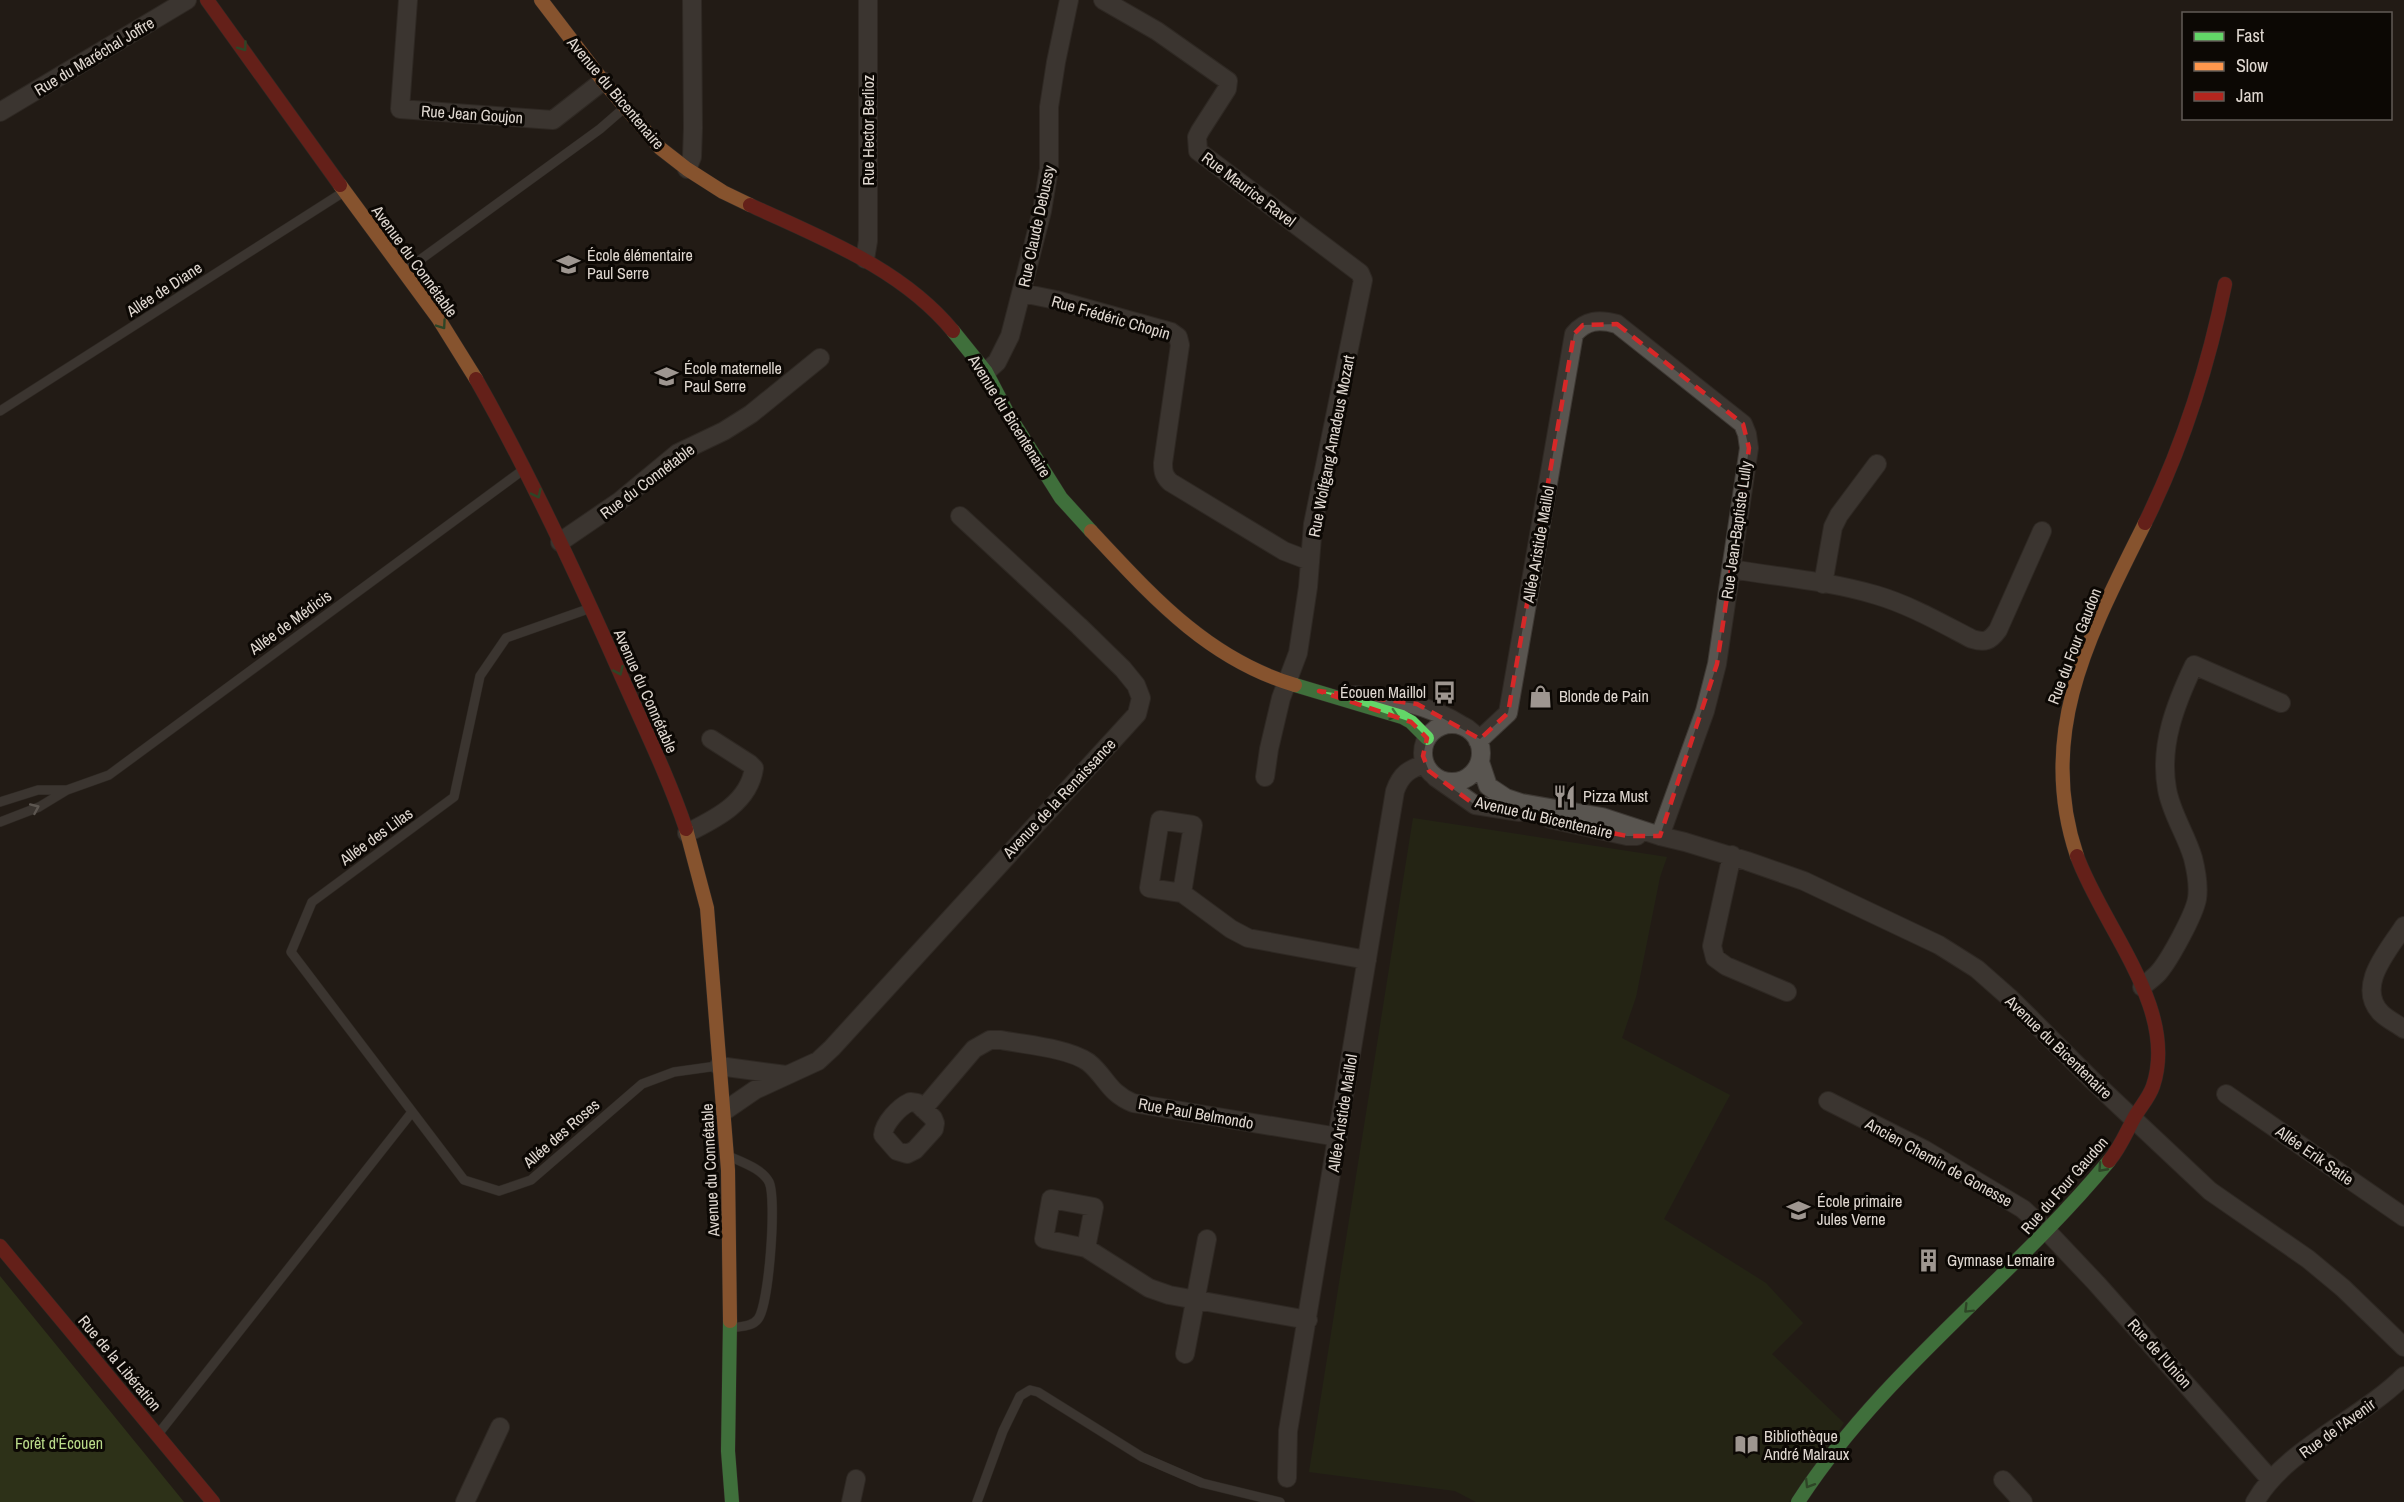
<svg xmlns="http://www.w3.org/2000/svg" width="2404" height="1502" font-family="'Archivo Narrow',sans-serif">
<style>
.green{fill:#263013}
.forest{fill:#3b4c1c}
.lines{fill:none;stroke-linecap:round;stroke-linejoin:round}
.lane-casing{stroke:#3e3934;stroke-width:10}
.street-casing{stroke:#3e3934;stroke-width:20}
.fast-casing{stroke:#3e3934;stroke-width:15}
.slow-casing{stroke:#3e3934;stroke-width:15}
.jam-casing{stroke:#3e3934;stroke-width:15}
.lane{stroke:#595550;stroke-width:9}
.street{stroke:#595550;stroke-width:18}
.fast{stroke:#63d668;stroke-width:14}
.slow{stroke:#ff974d;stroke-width:14}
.jam{stroke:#b3261e;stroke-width:14}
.oneway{stroke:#3c793b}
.oneway2{stroke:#a39d97}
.marked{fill:none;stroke:#d62828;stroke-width:4.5;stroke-dasharray:12 8;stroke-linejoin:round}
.labels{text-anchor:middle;stroke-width:6;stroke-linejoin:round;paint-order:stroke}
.street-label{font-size:16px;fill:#e0d8d1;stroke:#0c0804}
.poi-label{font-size:16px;fill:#e0d8d1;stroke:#0c0804;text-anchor:start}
.park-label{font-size:16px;fill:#badb8a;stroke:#0c0804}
</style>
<rect width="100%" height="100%" fill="#221c16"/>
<path class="green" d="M1413 818 1667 857 1660 877 1636 997 1622 1038 1730 1095 1664 1219 1766 1283 1803 1323 1772 1354 1844 1423 1789 1502H1476L1455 1491 1309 1472Z"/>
<path class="forest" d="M0 1276 184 1502H0Z"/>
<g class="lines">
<defs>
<path id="lane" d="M406 270 600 129 623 109
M0 411 342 193
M588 609 506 638 480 676 454 797 312 902 291 952 464 1180 499 1191 531 1180 642 1084 674 1072 717 1066
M0 802 38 790H65
M0 822 39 807 67 790 109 775 523 470
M731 1157C744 1163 762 1169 769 1182 777 1198 769 1305 758 1319 752 1327 741 1326 732 1328
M159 1433 412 1112
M977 1502 1003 1431 1020 1396 1030 1390 1038 1392 1142 1457 1202 1483 1280 1502"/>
<path id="street" d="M408 0 400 109 553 120 603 81
M1103 0 1157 31 1228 81 1227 89 1200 131 1197 137 1198 151 1360 273 1363 280 1313 524 1308 587 1298 653 1281 698 1269 749 1265 777
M0 112 187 0
M687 169 692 157 693 128 692 0
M865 259 868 241V0
M1022 293 1056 300 1171 332 1178 337 1180 345 1163 463C1163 472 1164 476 1170 482L1284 551 1310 561
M986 372 997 362 1010 336 1042 211 1049 169V107L1056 62 1069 0
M560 542 620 501 678 453 724 431 751 414 820 358
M1731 569C1779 577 1829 581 1876 595 1910 605 1941 623 1972 639 1985 643 1990 641 1998 630L2042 531
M1823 584 1833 527 1839 515 1877 464
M1355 695C1395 699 1428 704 1463 726
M1423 753a29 29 0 1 1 58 0a29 29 0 1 1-58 0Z
M1478 741 1508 713 1574 334C1586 320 1599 319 1617 324L1743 424 1747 434 1749 448 1717 664 1705 711 1660 836
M1480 762 1488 786 1506 798 1521 803 1602 817 1660 836 1685 842 1747 861 1804 881 1939 945 1977 969 2011 999 2092 1080 2210 1191 2308 1259 2343 1288 2404 1347
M1435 777 1475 805 1520 812
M1550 819 1627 836H1637
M687 833C715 819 749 803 754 768L750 764 711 739
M1732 855 1712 946 1715 958 1726 966 1787 992
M1182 893 1193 825 1160 820 1149 888 1182 893 1231 929 1248 938 1367 960
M2404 926C2389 950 2355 986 2381 1013 2387 1019 2397 1024 2404 1029
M2142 987C2147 982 2154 978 2159 972 2170 959 2194 915 2197 899 2199 886 2196 870 2193 858 2186 834 2171 813 2167 789 2159 745 2176 703 2194 665L2281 703
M719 1066 786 1075
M2226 1094 2404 1217
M1828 1101 1925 1150 2023 1209 2046 1230 2097 1284 2270 1479
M910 1102 917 1103 933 1118 935 1123 934 1129 915 1150 907 1154 897 1151 883 1135C884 1123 899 1107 910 1102Z
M923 1109 974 1049 990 1040H1001C1026 1045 1068 1048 1088 1062 1106 1076 1108 1093 1133 1103L1338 1137
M723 1112 755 1090 818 1061 832 1048 1137 714 1141 698 1136 685 1123 669 1079 626 960 516
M1086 1248 1094 1207 1051 1199 1044 1239 1086 1248 1149 1288 1169 1295 1308 1320
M1185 1354 1207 1239
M1287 1478 1288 1431 1395 791C1401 774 1409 769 1425 764
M2003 1480 2023 1502
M465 1502 500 1427
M851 1502 856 1479
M2255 1502C2284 1450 2361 1419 2404 1376"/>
<path id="fast" d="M953 331 986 372 1008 414 1061 498 1091 531
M1295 685 1402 717 1411 722 1427 738
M730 1321 728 1451 732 1502
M1798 1502C1882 1372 2011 1280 2109 1161"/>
<path id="slow" d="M541 0 603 81 660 148 687 169 723 192 750 205
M340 185 438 318 476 379
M1091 531C1151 595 1207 659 1295 685
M686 829 707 908 728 1170 730 1321
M2077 856C2035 732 2091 632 2145 523"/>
<path id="jam" d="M207 0 340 185
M750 205C821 238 901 268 953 331
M476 379C530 474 576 573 620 673 643 725 668 776 686 829
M2145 523C2183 446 2208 368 2225 284
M2077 856C2102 926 2179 1009 2153 1086 2149 1098 2140 1107 2134 1118 2126 1133 2120 1148 2109 1161
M0 1246 213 1502"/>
</defs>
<use href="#lane" class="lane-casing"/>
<use href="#street" class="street-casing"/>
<use href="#fast" class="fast-casing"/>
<use href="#slow" class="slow-casing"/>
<use href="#jam" class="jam-casing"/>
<use href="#lane" class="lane"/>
<use href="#street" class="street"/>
<use href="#fast" class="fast"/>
<use href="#slow" class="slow"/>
<use href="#jam" class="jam"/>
</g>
<defs><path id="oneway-chevron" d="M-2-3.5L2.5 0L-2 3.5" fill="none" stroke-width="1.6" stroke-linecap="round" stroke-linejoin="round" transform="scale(1.5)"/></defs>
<g class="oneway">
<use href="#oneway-chevron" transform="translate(243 47) rotate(54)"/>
<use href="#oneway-chevron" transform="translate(442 325) rotate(55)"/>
<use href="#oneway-chevron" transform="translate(537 494) rotate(64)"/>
<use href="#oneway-chevron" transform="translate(619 671) rotate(66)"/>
<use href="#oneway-chevron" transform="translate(1394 715) rotate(18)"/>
<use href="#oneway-chevron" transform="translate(2102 1168) rotate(132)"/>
<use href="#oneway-chevron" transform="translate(1968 1309) rotate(135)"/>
<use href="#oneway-chevron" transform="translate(1809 1484) rotate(122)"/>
</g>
<use class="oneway2" href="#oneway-chevron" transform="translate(35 808) rotate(-24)"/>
<path d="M0 0H2404V1502H0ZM1617 324 1743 424 1749 448 1717 664 1660 836H1627L1475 805 1429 771 1423 756 1427 738 1411 722 1319 691 1417 704 1480 739 1508 713 1574 334 1583 325Z" fill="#221c16" fill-opacity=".55" fill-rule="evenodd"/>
<path class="marked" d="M1617 324 1743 424 1749 448 1717 664 1660 836H1627L1475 805 1429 771 1423 756 1427 738 1411 722 1319 691 1417 704 1480 739 1508 713 1574 334 1583 325Z"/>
<defs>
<symbol id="school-bare" viewBox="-9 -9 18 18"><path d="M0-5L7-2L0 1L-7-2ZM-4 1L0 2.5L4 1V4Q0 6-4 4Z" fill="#9e9690" stroke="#0c0804" stroke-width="2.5" paint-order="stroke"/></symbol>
<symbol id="bus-bare" viewBox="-9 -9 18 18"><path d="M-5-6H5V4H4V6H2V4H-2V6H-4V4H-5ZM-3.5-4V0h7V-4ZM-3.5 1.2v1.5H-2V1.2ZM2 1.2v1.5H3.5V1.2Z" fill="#9e9690" stroke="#0c0804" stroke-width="2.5" paint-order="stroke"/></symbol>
<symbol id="shop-bare" viewBox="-9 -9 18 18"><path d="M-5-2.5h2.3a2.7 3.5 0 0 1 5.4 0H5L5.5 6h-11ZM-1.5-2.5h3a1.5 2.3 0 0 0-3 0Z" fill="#9e9690" stroke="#0c0804" stroke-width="2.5" paint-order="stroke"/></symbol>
<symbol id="restaurant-bare" viewBox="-9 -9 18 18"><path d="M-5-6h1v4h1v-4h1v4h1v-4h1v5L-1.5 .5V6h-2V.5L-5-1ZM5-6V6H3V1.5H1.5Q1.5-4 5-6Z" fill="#9e9690" stroke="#0c0804" stroke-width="2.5" paint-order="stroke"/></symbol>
<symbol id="building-bare" viewBox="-9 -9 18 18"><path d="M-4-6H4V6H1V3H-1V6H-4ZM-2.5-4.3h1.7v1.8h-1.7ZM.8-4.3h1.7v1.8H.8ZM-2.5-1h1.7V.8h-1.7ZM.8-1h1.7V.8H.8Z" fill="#9e9690" stroke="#0c0804" stroke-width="2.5" paint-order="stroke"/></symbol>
<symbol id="library-bare" viewBox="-9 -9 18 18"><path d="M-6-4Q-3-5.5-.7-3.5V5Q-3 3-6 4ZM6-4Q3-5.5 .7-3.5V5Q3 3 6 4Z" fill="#9e9690" stroke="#0c0804" stroke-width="2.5" paint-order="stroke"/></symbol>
</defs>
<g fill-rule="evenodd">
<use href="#school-bare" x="552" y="248" width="33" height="33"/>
<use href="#school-bare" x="650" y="360" width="33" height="33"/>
<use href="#bus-bare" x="1428" y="676" width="33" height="33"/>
<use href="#shop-bare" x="1524" y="680" width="33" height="33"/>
<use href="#restaurant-bare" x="1548" y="780" width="33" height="33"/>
<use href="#school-bare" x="1782" y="1194" width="33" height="33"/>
<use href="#building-bare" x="1912" y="1244" width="33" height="33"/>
<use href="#library-bare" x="1730" y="1428" width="33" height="33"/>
</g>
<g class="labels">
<g class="street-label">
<text transform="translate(94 56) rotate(-31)" y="6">Rue du Maréchal Joffre</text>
<text transform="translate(616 93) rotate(50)" y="6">Avenue du Bicentenaire</text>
<text transform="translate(472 114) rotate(4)" y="6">Rue Jean Goujon</text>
<text transform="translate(868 130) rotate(-90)" y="6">Rue Hector Berlioz</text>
<text transform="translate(1249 189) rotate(37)" y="6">Rue Maurice Ravel</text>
<text transform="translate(1036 226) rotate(-78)" y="6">Rue Claude Debussy</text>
<text transform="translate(415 261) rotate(54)" y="6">Avenue du Connétable</text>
<text transform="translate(164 289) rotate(-33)" y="6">Allée de Diane</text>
<text transform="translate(1111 317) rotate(16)" y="6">Rue Frédéric Chopin</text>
<text transform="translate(1010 416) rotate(58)" y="6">Avenue du Bicentenaire</text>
<text transform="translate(1331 446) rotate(-79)" y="6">Rue Wolfgang Amadeus Mozart</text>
<text transform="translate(647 481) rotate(-37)" y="6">Rue du Connétable</text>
<text transform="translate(1736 530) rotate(-82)" y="6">Rue Jean-Baptiste Lully</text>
<text transform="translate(1538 544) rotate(-80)" y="6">Allée Aristide Maillol</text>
<text transform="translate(290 622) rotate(-36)" y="6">Allée de Médicis</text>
<text transform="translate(2074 646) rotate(-69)" y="6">Rue du Four Gaudon</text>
<text transform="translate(646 691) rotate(66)" y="6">Avenue du Connétable</text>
<text transform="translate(1059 798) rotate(-47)" y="6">Avenue de la Renaissance</text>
<text transform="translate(1544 817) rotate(13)" y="6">Avenue du Bicentenaire</text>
<text transform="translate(376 836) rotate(-36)" y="6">Allée des Lilas</text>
<text transform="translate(2059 1047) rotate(44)" y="6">Avenue du Bicentenaire</text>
<text transform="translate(1196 1113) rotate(10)" y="6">Rue Paul Belmondo</text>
<text transform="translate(1342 1113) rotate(-81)" y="6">Allée Aristide Maillol</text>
<text transform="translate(561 1133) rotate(-41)" y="6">Allée des Roses</text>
<text transform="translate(2315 1155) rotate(35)" y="6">Allée Erik Satie</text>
<text transform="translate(1939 1162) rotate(29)" y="6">Ancien Chemin de Gonesse</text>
<text transform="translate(710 1170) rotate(-93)" y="6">Avenue du Connétable</text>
<text transform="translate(2064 1185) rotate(-49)" y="6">Rue du Four Gaudon</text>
<text transform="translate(2160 1353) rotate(48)" y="6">Rue de l'Union</text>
<text transform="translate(120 1363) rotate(50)" y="6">Rue de la Libération</text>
<text transform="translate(2337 1428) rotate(-36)" y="6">Rue de l'Avenir</text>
</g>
<g class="poi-label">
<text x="587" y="261">École élémentaire<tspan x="587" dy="18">Paul Serre</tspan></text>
<text x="684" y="374">École maternelle<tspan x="684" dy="18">Paul Serre</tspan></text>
<text x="1426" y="698" text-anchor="end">Écouen Maillol</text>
<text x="1559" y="702">Blonde de Pain</text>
<text x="1583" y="802">Pizza Must</text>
<text x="1817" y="1207">École primaire<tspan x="1817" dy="18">Jules Verne</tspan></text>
<text x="1947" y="1266">Gymnase Lemaire</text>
<text x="1764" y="1442">Bibliothèque<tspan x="1764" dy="18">André Malraux</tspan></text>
</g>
<g class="park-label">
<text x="59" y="1449">Forêt d'Écouen</text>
</g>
</g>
<rect x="2182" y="12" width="210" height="108" fill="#0c0804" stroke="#615b56" stroke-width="1.5"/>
<rect x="2194" y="32" width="30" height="9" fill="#63d668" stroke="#615b56" stroke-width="1.5"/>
<text x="2236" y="42" font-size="18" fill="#e0d8d1">Fast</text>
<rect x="2194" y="62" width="30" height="9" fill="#ff974d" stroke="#615b56" stroke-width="1.5"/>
<text x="2236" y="72" font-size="18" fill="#e0d8d1">Slow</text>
<rect x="2194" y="92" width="30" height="9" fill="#b3261e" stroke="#615b56" stroke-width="1.5"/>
<text x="2236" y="102" font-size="18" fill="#e0d8d1">Jam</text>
</svg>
